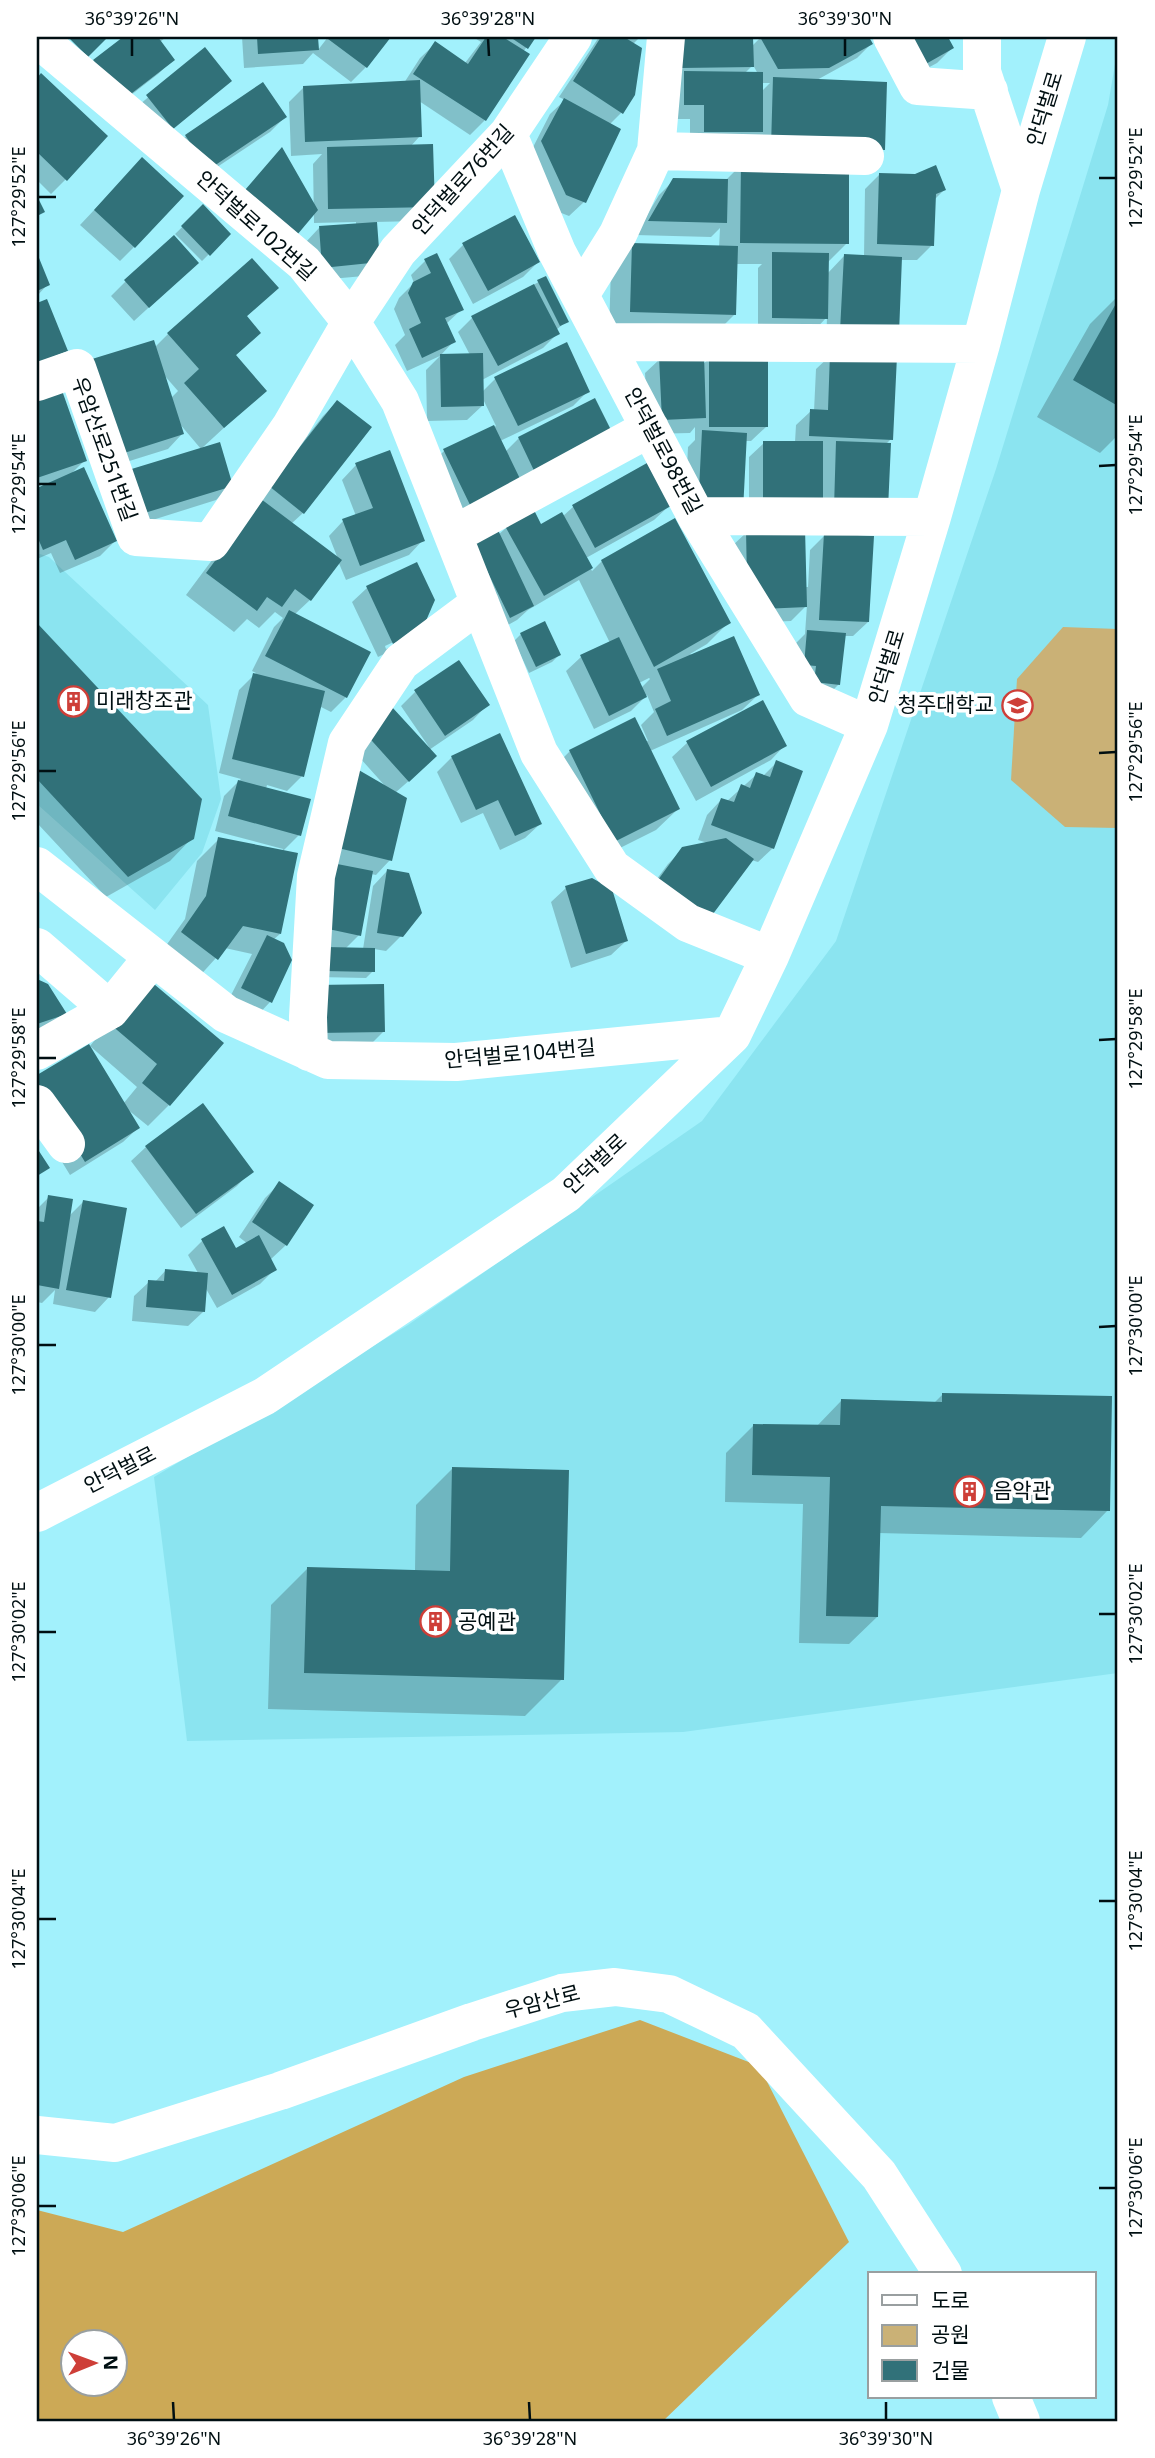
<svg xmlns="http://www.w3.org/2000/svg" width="1155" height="2458" font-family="'Noto Sans','Noto Sans KR',sans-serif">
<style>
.built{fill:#8be4f0}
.green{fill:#cab176}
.forest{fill:#cca956;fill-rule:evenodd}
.shadow{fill:#0003;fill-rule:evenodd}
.building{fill:#317179}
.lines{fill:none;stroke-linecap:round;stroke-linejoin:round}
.minor{stroke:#fff;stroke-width:38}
.ticks{fill:none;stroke:#000f12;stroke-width:2.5}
.labels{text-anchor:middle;stroke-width:7;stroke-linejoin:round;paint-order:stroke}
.street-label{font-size:21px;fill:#000f12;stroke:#fff}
.poi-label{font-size:21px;fill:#000f12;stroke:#fff;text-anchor:start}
.neatline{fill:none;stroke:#000f12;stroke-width:2.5}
.ticks-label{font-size:18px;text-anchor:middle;fill:#000f12}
</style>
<rect width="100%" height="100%" fill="#a2f1fc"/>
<path class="built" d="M1118 47V1673L683 1732 187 1741 154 1477 408 1325 702 1121 836 941 996 469 1108 105Z
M37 553 49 557 208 705 221 799 202 853 155 910 37 804Z"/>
<path class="green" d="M1063 627 1118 629V828L1065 827 1011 780 1017 679Z"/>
<path class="forest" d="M640 2020 759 2066 849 2242 663 2421H37V2210L123 2232 464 2077ZM74 2342H116V2384H74Z"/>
<path class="shadow" d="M126 37H166L160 42 173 60 158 74 108 113 94 62Z
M242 37H317L318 50 328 37H389L366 67 351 82 313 53 303 64 244 68Z
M473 37H534L523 52 485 120 470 135 419 101 420 136 410 147 418 221 375 222 378 262 364 276 308 281 305 243 319 228 356 225V222L314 223 313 164 322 154 291 156 289 102 304 87 404 83 420 58 435 44 465 63 481 42Z
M599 37H640L633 44 622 112 609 125 584 202 569 216 551 209 528 157 550 114 565 100 559 97Z
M666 37H752V46L761 37H867L871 44 857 58 815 81 883 150 861 171H847V243L827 263V274L844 256 864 257 865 189 880 174 944 190 934 200 932 245 917 260H900L826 345 827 317 812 333 758 332V268L762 264H736L735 314 713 336 609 333 611 266 632 245 719 248 720 228 711 237 635 235 659 195 674 180 725 181 742 164 690 146V119H670ZM753 65 758 74 745 73ZM761 83H770L761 92Z
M887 37H946L952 48 937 63 909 78Z
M205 49 230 81 158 142 132 111Z
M41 75 66 179 51 194 37 180V80Z
M285 117 270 132 193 183 171 151 186 136Z
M128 174 134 247 120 261 80 225Z
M203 207 229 234 202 261 175 234Z
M464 244 538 262 523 277 473 304 449 259Z
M37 258 48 284 37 296Z
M425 261 462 309 446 324 454 341 440 356 470 355 458 332 472 318 546 278 567 321 556 330 558 333 543 348 482 380V392L495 379 566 345 588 391 573 406 500 441 505 452 519 438 599 454 457 523 429 466 444 451 496 426 482 397V406L467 420 427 421 426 370 440 356 407 371 395 345 405 335 394 309 399 298 414 283 411 275Z
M182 277 134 321 111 296 126 281Z
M277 288 246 317 259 333 235 356 264 391 201 449 179 423 182 434 168 449 107 468 155 347 168 334ZM164 375 178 391 171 398Z
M1118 296V435L1100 453 1037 417 1090 324Z
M831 355 891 439 886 444 887 509 749 518V457L764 443 795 442 796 425 811 411H814L816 369Z
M710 358 766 427 751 441H745L685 506 688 447 695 440V427L690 433 648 434 645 373 660 359 702 365Z
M37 391 85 460 70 475 115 541 100 556 60 573 51 553 37 559V490L43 487 42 485 37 487Z
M337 402 303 513 291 524 338 559 329 536 343 521 356 516 342 480 356 465 423 540 409 555 346 580 338 561 310 600 294 615 346 697 331 712 319 706 302 776 287 791 267 785 266 789 299 835 282 852 283 849 215 831 224 796 241 779 219 773 239 690 256 673 252 671 274 627 283 618 275 612 259 628 247 619 234 632 186 595 256 501 323 416Z
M646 465 669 506 654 520 586 558 592 571 602 561 729 622 707 644 690 654 758 695 742 710 650 751 678 809 656 830 592 862 548 773 570 751 648 741 641 725 654 712 647 695 631 711 594 729 566 671 581 657 610 643 579 580 528 610 517 620 495 632 460 559 498 535 506 528 540 526 562 517 573 507ZM649 678 650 679 641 688 639 683Z
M231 486 216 500 124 529 111 487Z
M747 532 805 587H808L810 550 825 535 868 622 853 636H844L839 684 824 699 793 646 805 634 807 605 791 621 747 623 732 546Z
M416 564 433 600 420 629 405 644 378 657 352 602 367 588ZM413 633V637L386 649 385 646Z
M37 626 200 799 192 838 170 861 106 897 37 823Z
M521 634 559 655 552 662 529 673 514 641Z
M416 691 487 705 473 720 429 750 420 771 395 793 390 860 376 875 371 874 359 935 345 949H363L373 886 387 871 401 936 386 951 374 949 373 971 366 978 318 977 324 862 386 787 351 748 365 734 429 747 401 706Z
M687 743 785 745 771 760 696 801 672 757Z
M452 757 540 824 525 838 500 850 483 813 461 823 437 772Z
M777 762 773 848 758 862 751 860 642 899 668 864 683 849 708 843 698 840 707 815 721 800 726 802 757 774 763 776Z
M219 839 280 934 273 940 290 960 270 1002 256 1017 227 1003 252 954 225 948 196 980 160 954 185 919 197 861Z
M566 888 626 941 611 955 571 968 551 902Z
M37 981 46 986 65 1013 37 1032Z
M148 981 169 1105 148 1126 127 1109 138 1128 123 1142 70 1175 37 1121V1077L88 1046 123 1104 137 1087 90 1046 126 1002Z
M317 987 383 1032 369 1046 303 1047Z
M146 1147 251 1171 237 1186 181 1228 131 1161Z
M280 1183 286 1245 270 1260 275 1269 260 1284 217 1308 205 1287 203 1312 188 1326 132 1321 134 1296 149 1282H155L166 1270 198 1273 188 1255 203 1240 236 1250 248 1244 239 1237 265 1198Z
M49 1197 68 1217 83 1202 109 1297 95 1312 53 1304 55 1290 42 1303 37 1302V1209Z
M943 1394 1108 1510 1081 1538 878 1533 877 1617 849 1644 799 1643 803 1504 725 1502 726 1453 754 1425 816 1427 841 1401 934 1403Z
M453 1468 562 1679 525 1716 268 1709 271 1605 307 1569 415 1571 416 1505Z"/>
<path class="building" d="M68 37H108L88 57Z
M123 37H158L175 60 123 100 93 60Z
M257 37H318L319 50 258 54Z
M329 37H391L367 68 328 39Z
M486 37H503L530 54 486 121 413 74 435 41 468 64Z
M510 37H536L528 49Z
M601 37H624L642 48 635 95 623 114 573 81Z
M680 37H753L754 67 681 68Z
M760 37H869L873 44 829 68 778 69Z
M909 37H948L954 48 924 65Z
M205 47 232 81 173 129 146 95Z
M684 71 763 72V132H704V105H684Z
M41 73 108 136 67 181 37 152V78Z
M773 77 887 82 885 150 771 147Z
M420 80 422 137 305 142 303 86Z
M263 82 287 117 208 170 185 135Z
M564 98 621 129 586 203 566 195 541 141Z
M433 144 435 207 328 209 327 147Z
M282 147 318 210 297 235 245 190Z
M142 157 184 196 135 248 94 210Z
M741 163 849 164V244L740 243Z
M936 165 946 190 936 194 934 246 877 244 879 173 915 174Z
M673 178 728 179 727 223 648 221Z
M37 196 45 212 37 216Z
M203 204 231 234 210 256 181 226Z
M515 215 540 262 488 291 462 243Z
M377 222 380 262 322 268 319 226Z
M174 235 199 263 149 308 124 280Z
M632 243 738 246 736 315 630 312Z
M772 252 829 253 828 319 772 318Z
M37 253 50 285 37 291Z
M437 253 464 310 445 318 456 342 422 358 409 329 421 323 408 293 413 282 431 273 424 259Z
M844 254 902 257 899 334 840 331Z
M252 258 279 288 247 316 261 333 236 355 267 391 224 428 184 383 199 369 167 333Z
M546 276 569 322 560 326 537 280Z
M534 284 560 334 498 366 471 316Z
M47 299 68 351 37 363V303Z
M1118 300V406L1073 380Z
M154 340 184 434 121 454 92 359Z
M567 342 590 392 518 426 494 377Z
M483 353 484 406 441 407 440 354Z
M830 353 897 356 893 440 809 436 810 409 828 410Z
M704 355 706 418 662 420 659 357Z
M709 356H768V427H709Z
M59 382 87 461 37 478V389Z
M595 398 616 440 538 479 518 437Z
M337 400 372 427 304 514 269 486Z
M494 425 523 485 472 509 443 449Z
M702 430 747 433 743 511 717 510 699 490Z
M763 441H823V505L763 504Z
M836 441 891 443 888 509 834 508Z
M220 442 233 486 138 515 125 471Z
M390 450 425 541 360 566 342 519 373 508 355 463Z
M647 463 671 506 595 548 572 505Z
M84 467 117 541 75 560 66 540 43 550 37 536V488Z
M261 499 342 560 311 601 295 589 282 607 267 597 257 611 206 573Z
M534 510 541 524 562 512 593 568 544 596 505 526Z
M675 518 731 623 654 667 601 560Z
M805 528 807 607 761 609 747 581 746 530Z
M498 530 534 606 510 618 473 542Z
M824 533 874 536 869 622 819 620Z
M417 562 435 600 422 630 393 644 366 586Z
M289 610 371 652 347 698 265 656Z
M545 621 561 655 536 667 520 633Z
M37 623 202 799 194 839 128 877 37 779Z
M807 630 846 633 840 685 814 682 816 666 804 665Z
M734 636 760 695 667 736 655 709 671 701 657 669Z
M619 637 647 697 609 716 580 655Z
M459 660 490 705 445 736 414 690Z
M253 673 325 691 304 777 232 759Z
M763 700 787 746 711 787 686 741Z
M392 707 437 756 409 782 364 732Z
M635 717 680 809 614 842 569 750Z
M500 733 542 824 515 836 498 800 476 810 451 756Z
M776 760 803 771 774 849 711 825 721 798 734 802 741 784 750 788 756 772 770 777Z
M357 769 407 798 392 861 338 848Z
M238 780 311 799 301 836 228 816Z
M218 837 298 853 281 934 243 926 218 960 181 932 206 896Z
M726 838 754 859 707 922 655 884 682 847Z
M332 863 373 871 361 936 319 927Z
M387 869 409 873 422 913 403 937 377 933Z
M592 878 612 889 628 941 586 954 565 886Z
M267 935 284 943 292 960 272 1003 241 988Z
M325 947 375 948V972L324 971Z
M37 979 48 984 67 1014 37 1024Z
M148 979 224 1043 170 1106 142 1083 157 1064 110 1024Z
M384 984 385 1032 317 1033 316 985Z
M89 1044 140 1128 85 1162 37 1083V1075Z
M203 1103 254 1172 196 1214 145 1146Z
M37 1148 50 1168 37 1176Z
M279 1181 314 1205 287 1246 252 1222Z
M48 1195 73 1199 59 1289 37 1285V1221L44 1222Z
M83 1200 127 1208 111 1298 66 1290Z
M224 1226 236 1248 259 1235 277 1270 232 1295 201 1239Z
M165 1269 208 1273 205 1312 146 1307 148 1280 164 1281Z
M942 1393 1112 1396 1110 1511 881 1506 878 1617 826 1616 830 1477 752 1475 753 1424 840 1425 841 1399 942 1402Z
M452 1467 569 1470 564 1680 304 1673 307 1567 450 1571Z"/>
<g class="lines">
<path class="minor" d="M892 37 918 86 989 91
M982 37V72L1021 190
M37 38 304 263 351 322 400 401 539 753 612 868 688 923 770 956
M508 134 557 252 696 516 808 698 869 725
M656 151 865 156
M580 295 618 234 656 151 666 37
M606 342 981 344
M37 382 77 368 136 537 211 542 291 426 351 322 398 251 508 134 573 37
M696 516 932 517
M453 535 650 428
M37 866 226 1014 328 1060 456 1062 732 1035
M37 947 110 1010 37 1051
M110 1010 153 957
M309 1052 308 1017 316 876 347 743 401 662 480 603
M37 1104 66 1144
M37 1513 265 1396 566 1194 732 1035 770 956 869 725 932 517 981 344 1021 190 1067 37
M37 2135 115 2143 280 2091 472 2022 562 1993 615 1987 669 1994 746 2031 879 2175 943 2274
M1011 2397 1021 2421"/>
</g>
<path class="ticks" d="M132 38V56M488 38 489 56M845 38V56M1099 178H1116M38 197H56M1099 466 1116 465M38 484H56M1099 753 1116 752M38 771H56M1099 1040 1116 1039M38 1058H56M1099 1327 1116 1326M38 1345H56M1099 1614H1116M38 1632H56M1099 1901H1116M38 1919H56M1099 2188H1116M38 2206H56M173 2402 174 2420M529 2402 530 2420M886 2402V2420"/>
<defs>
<symbol id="building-ring" viewBox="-11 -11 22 22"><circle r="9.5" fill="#fff" stroke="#ce3f38" stroke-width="1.5"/><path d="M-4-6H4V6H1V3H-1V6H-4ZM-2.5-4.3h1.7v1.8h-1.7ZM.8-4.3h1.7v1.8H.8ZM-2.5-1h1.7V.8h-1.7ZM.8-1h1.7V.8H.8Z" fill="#ce3f38"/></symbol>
<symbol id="university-ring" viewBox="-11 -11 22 22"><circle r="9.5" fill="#fff" stroke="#ce3f38" stroke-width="1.5"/><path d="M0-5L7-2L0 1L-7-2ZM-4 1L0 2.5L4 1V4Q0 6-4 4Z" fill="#ce3f38"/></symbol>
</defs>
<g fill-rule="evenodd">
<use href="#building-ring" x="56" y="684" width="35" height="35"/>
<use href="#university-ring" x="1000" y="688" width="35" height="35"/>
<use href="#building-ring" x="952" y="1474" width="35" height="35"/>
<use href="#building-ring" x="418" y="1604" width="35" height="35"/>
</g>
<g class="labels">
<g class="street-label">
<text transform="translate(1045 109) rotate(-73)" y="7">안덕벌로</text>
<text transform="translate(463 180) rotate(-48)" y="7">안덕벌로76번길</text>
<text transform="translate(256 226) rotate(42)" y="7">안덕벌로102번길</text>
<text transform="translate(104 449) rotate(70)" y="7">우암산로251번길</text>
<text transform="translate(663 451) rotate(62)" y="7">안덕벌로98번길</text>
<text transform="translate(887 667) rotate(-73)" y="7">안덕벌로</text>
<text transform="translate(520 1054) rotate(-5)" y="7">안덕벌로104번길</text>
<text transform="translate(595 1164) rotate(-43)" y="7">안덕벌로</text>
<text transform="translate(120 1470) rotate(-27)" y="7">안덕벌로</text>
<text transform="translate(542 2002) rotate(-14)" y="7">우암산로</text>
</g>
<g class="poi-label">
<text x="96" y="708">미래창조관</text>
<text x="994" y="712" text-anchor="end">청주대학교</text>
<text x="993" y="1498">음악관</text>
<text x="458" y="1629">공예관</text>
</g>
</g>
<rect width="1155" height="2458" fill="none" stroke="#ffffff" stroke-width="77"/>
<rect x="868" y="2272" width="228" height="126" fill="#ffffff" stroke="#999fa0" stroke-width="2"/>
<rect x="882" y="2295" width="35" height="10" fill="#ffffff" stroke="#999fa0" stroke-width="2"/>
<text x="931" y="2308" font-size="21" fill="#000f12">도로</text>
<rect x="882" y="2325" width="35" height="21" fill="#cab176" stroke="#999fa0" stroke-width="2"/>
<text x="931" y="2342" font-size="21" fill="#000f12">공원</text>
<rect x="882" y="2360" width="35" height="21" fill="#317179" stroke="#999fa0" stroke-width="2"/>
<text x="931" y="2378" font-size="21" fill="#000f12">건물</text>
<g transform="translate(94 2363) rotate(89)"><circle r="33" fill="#ffffff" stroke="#999fa0" stroke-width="2"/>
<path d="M0-5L12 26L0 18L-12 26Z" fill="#ce3f38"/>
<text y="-10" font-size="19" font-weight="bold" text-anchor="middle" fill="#000f12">N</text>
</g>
<rect x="38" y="38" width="1078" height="2382" class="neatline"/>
<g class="ticks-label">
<text x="132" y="25">36°39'26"N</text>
<text x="488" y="25">36°39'28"N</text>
<text x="845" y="25">36°39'30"N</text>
<text transform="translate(1136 178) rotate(-90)" y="6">127°29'52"E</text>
<text transform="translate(19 197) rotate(-90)" y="6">127°29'52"E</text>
<text transform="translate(1136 465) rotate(-90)" y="6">127°29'54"E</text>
<text transform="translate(19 484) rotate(-90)" y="6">127°29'54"E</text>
<text transform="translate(1136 752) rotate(-90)" y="6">127°29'56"E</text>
<text transform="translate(19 771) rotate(-90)" y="6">127°29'56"E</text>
<text transform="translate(1136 1039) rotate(-90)" y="6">127°29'58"E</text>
<text transform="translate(19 1058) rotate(-90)" y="6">127°29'58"E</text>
<text transform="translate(1136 1326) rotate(-90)" y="6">127°30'00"E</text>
<text transform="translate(19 1345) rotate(-90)" y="6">127°30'00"E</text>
<text transform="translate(1136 1614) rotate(-90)" y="6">127°30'02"E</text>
<text transform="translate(19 1632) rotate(-90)" y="6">127°30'02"E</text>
<text transform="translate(1136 1901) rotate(-90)" y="6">127°30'04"E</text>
<text transform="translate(19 1919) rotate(-90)" y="6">127°30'04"E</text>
<text transform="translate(1136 2188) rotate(-90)" y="6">127°30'06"E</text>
<text transform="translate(19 2206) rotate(-90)" y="6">127°30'06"E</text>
<text x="174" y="2445">36°39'26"N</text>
<text x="530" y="2445">36°39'28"N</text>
<text x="886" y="2445">36°39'30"N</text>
</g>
</svg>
